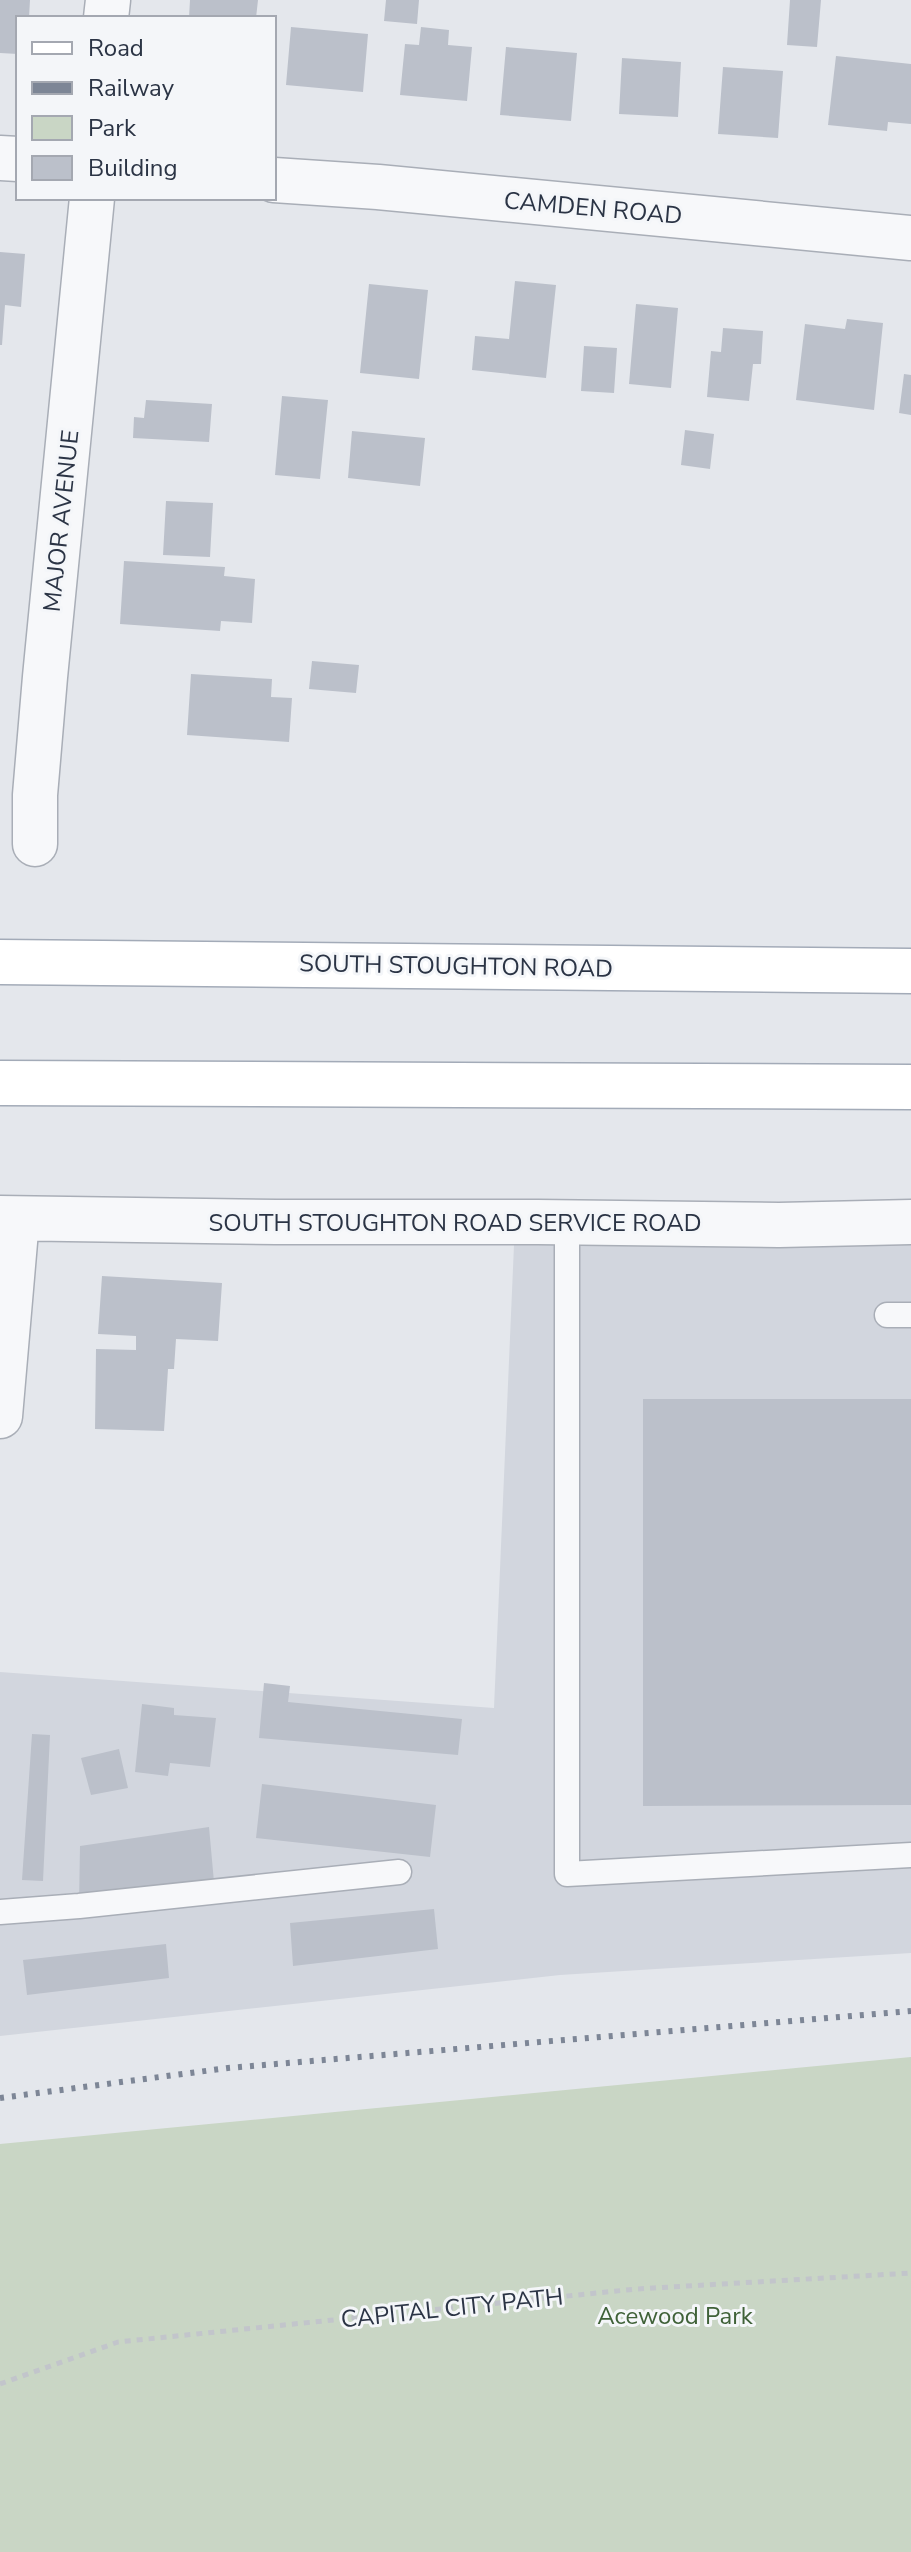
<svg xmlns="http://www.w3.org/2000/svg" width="911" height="2552" font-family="'Nunito Sans',sans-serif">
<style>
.built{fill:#d2d6de}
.green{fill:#c9d6c5}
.building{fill:#bbc0ca}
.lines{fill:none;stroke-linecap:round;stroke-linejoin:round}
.lane-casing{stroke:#a9aeb7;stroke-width:27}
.street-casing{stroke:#a9aeb7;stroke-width:47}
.primary-casing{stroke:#a3abb8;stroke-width:47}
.path{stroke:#c2c5cb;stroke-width:5;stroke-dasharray:6 6;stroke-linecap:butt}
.lane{stroke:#f7f8fa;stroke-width:24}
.street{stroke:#f7f8fa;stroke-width:44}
.primary{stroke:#fff;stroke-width:44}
.rail{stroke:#7d8696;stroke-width:6;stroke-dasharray:4 8;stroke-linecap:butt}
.labels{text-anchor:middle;stroke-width:6;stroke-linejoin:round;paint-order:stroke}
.street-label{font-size:24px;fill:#2b3445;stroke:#f4f6f9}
.park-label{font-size:24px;fill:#3f6138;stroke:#f4f6f9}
</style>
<rect width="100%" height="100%" fill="#e4e7ec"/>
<path class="built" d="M515 1222H911V1953L560 1975 0 2036V1672L494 1708Z"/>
<path class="green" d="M911 2057V2552H0V2144Z"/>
<path class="building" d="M0 0H30L29 18H18V54L0 53Z
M190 0H258L256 18H189Z
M386 0H419L417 24 384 21Z
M790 0H821L817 47 787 45Z
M291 27 368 34 363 92 286 85Z
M421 27 449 30 448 45 472 47 467 101 400 95 405 44 419 45Z
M506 47 577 53 571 121 500 115Z
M836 56 911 64V124L888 122 887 131 828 125Z
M622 58 681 62 678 117 619 114Z
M723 67 783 71 778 138 718 134Z
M0 252 25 254 21 307 5 305 2 345H0Z
M515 281 556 285 546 378 472 370 475 336 509 339Z
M369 284 428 290 419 379 360 373Z
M636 304 678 308 671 388 629 384Z
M847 319 883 323 874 410 796 400 805 324 845 329Z
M723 328 763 331 761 364H753L749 401 707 397 711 351 721 352Z
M584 346 617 348 614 393 581 391Z
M904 374 911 375V415L899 413Z
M282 396 328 400 320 479 275 475Z
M146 400 212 404 209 442 133 438 134 417 144 418Z
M685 430 714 434 710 469 681 465Z
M352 431 425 438 420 486 348 478Z
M166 501 213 503 210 557 163 555Z
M124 561 225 567 224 576 255 579 252 623 221 621 220 631 120 624Z
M312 661 359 665 356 693 309 689Z
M191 674 272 679 271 697 292 698 289 742 187 735Z
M102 1276 222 1283 218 1341 176 1339 174 1369H168L164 1431 95 1429 96 1349 136 1350V1336L98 1334Z
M643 1399H911V1805L643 1806Z
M264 1683 290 1686 288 1702 462 1719 458 1755 259 1738Z
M142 1704 174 1708V1715L216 1718 210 1767 170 1763 168 1776 135 1772Z
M32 1734 50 1735 43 1881 22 1880Z
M119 1749 128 1788 91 1795 81 1758Z
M262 1784 436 1805 430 1857 256 1838Z
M209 1827 214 1882 79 1906 80 1846Z
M434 1909 438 1949 293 1966 290 1923Z
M166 1944 169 1978 27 1995 23 1960Z"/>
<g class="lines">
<defs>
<path id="lane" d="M567 1222V1874L911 1855
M887 1315H911
M0 1912 79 1906 399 1872"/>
<path id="street" d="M106 18 108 0
M0 158 18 159
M274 180 378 187 911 238
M35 844V795L45 677 92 198
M0 1218 276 1222H538L779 1225 911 1222
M0 1416 17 1219"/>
<path id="primary" d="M0 962 911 971
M0 1083 911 1087"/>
</defs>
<use href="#lane" class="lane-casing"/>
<use href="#street" class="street-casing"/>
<use href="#primary" class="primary-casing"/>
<path class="path" d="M0 2384 118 2342 636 2289 911 2273"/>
<use href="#lane" class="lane"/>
<use href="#street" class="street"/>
<use href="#primary" class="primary"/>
<path class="rail" d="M0 2098 228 2068 911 2011"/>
</g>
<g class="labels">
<g class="street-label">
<text transform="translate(593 208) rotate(5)" y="8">CAMDEN ROAD</text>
<text transform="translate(61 521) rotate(-84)" y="8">MAJOR AVENUE</text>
<text transform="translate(456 966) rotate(1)" y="8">SOUTH STOUGHTON ROAD</text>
<text x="455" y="1231">SOUTH STOUGHTON ROAD SERVICE ROAD</text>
<text transform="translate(452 2308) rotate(-6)" y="8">CAPITAL CITY PATH</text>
</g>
<g class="park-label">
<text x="675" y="2324">Acewood Park</text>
</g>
</g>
<rect x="16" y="16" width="260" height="184" fill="#f4f6f9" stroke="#a4a8b1" stroke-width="2"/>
<rect x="32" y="42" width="40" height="12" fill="#ffffff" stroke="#a4a8b1" stroke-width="2"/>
<text x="88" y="56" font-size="24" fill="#2b3445">Road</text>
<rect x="32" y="82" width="40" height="12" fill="#7d8696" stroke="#a4a8b1" stroke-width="2"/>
<text x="88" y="96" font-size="24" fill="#2b3445">Railway</text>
<rect x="32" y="116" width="40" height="24" fill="#c9d6c5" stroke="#a4a8b1" stroke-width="2"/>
<text x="88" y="136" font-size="24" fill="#2b3445">Park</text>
<rect x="32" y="156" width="40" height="24" fill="#bbc0ca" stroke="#a4a8b1" stroke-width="2"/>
<text x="88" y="176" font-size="24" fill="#2b3445">Building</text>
</svg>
